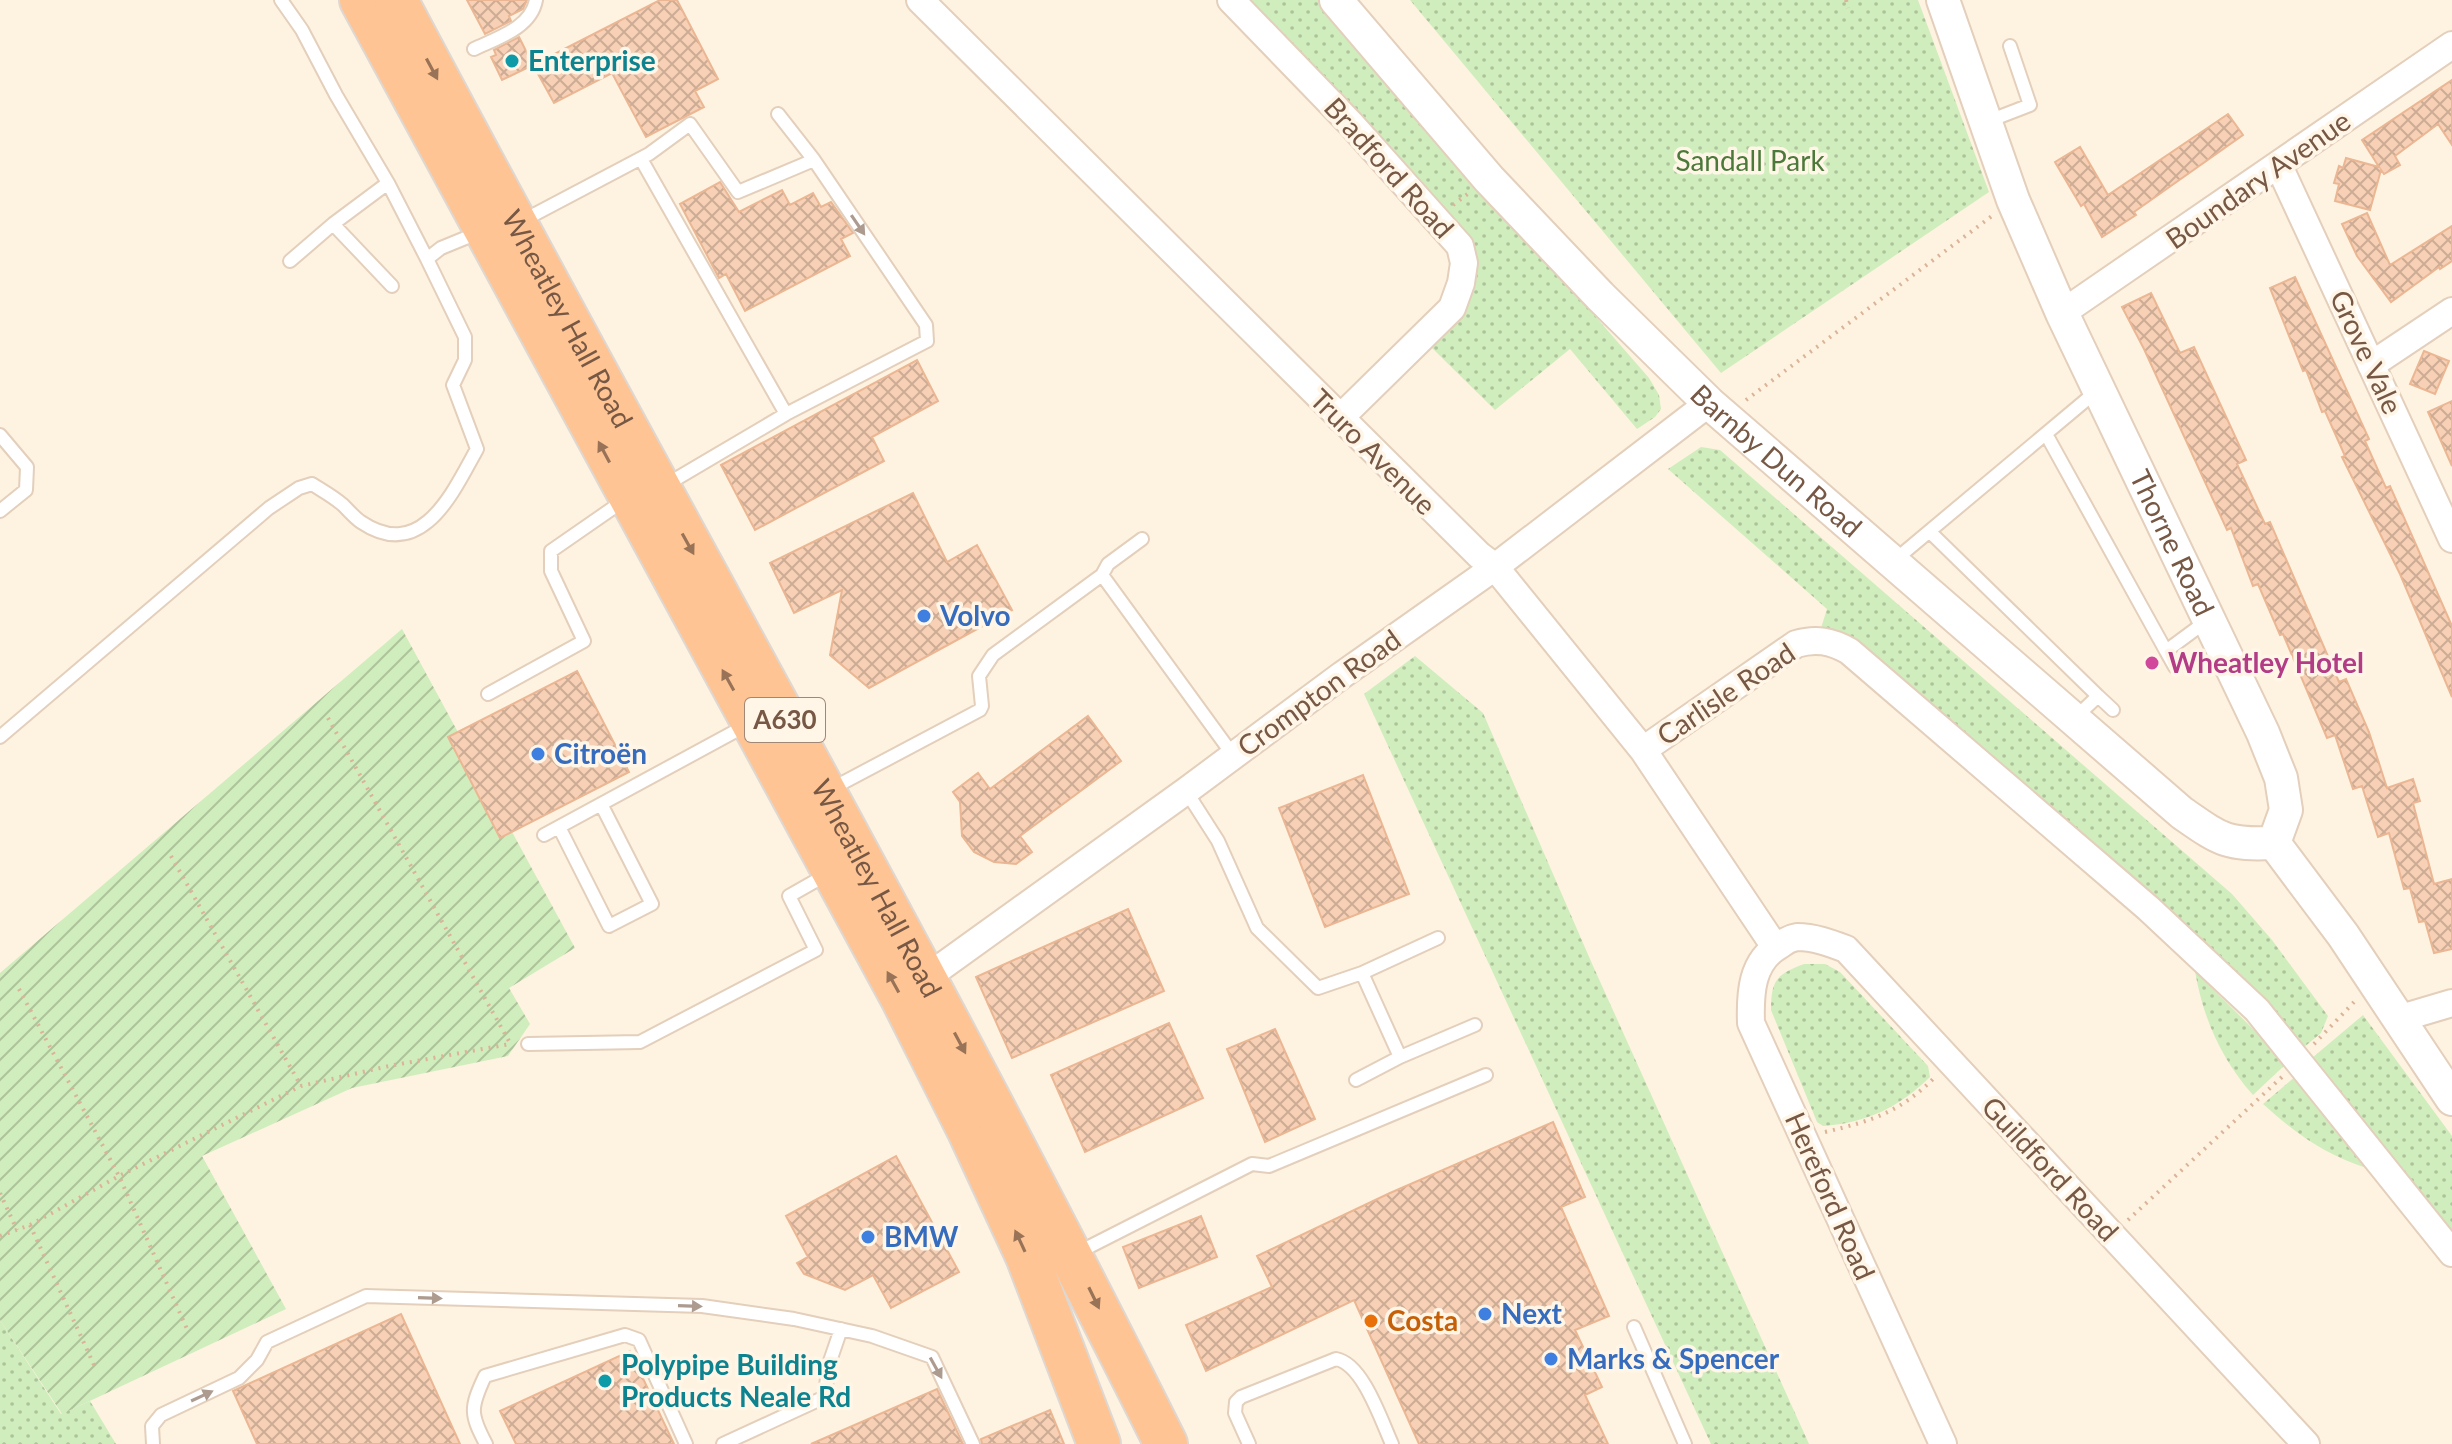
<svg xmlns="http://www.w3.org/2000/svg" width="2452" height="1444" font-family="Lato,sans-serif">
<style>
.grass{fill:url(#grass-dots)}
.garden{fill:url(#garden-furrows)}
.building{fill:url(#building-cross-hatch);stroke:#ebb693;stroke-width:2}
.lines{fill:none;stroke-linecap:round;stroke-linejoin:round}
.service-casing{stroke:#e3cfbb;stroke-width:16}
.minor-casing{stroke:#e3cfbb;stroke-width:30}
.tertiary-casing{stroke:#e3cfbb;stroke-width:36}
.trunk-casing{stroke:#ded7d2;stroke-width:46}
.path{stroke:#dbb398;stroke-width:4;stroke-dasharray:2 6;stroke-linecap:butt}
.service{stroke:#fff;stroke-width:12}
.minor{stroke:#fff;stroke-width:26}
.tertiary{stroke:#fff;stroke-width:32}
.trunk{stroke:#ffc493;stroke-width:42}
.oneway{fill:#997358}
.oneway2{fill:#ad9b8f}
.culture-dot{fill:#0f9aa8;stroke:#fff6e8;stroke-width:3}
.shop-dot{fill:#3f7fe0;stroke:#fff6e8;stroke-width:3}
.hotel-dot{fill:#d1479c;stroke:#fff6e8;stroke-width:3}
.food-dot{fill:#e8710a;stroke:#fff6e8;stroke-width:3}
.labels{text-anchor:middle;stroke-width:7;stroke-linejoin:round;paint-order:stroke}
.shield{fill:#fff6e8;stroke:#a08776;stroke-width:2}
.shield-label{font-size:26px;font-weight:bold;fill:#775845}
.culture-label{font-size:28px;font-weight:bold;fill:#0d838f;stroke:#fff6e8;text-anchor:start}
.park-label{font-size:28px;fill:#4b7939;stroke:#fff6e8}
.street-label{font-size:28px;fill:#775845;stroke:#fff6e8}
.shop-label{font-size:28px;font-weight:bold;fill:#366cbe;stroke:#fff6e8;text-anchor:start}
.hotel-label{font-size:28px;font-weight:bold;fill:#b23c85;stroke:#fff6e8;text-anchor:start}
.food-label{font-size:28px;font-weight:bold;fill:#c56008;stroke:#fff6e8;text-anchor:start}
</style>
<defs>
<pattern id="grass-dots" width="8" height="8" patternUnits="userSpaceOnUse" patternTransform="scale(2)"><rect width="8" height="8" fill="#d0edbd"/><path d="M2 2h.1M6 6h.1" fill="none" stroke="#aec39b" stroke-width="1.8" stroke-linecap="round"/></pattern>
<pattern id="garden-furrows" width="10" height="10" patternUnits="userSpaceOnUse" patternTransform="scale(2)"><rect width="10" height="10" fill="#d0edbd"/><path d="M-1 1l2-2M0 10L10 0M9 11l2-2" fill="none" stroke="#aec39b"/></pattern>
<pattern id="building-cross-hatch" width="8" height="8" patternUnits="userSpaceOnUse" patternTransform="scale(2)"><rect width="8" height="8" fill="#f7d0b5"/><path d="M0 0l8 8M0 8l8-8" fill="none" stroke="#cdac95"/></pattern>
</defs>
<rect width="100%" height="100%" fill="#fef3e0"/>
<path class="grass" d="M1243 0H1320L1649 378 1659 395 1661 409 1655 417 1637 429 1570 349 1495 410 1432 348 1475 288 1477 274 1473 254Z
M1410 0H1918L1989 192 1721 373Z
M1701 447 1720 450 2232 894 2272 940 2328 1016 2321 1033 2303 1048 2064 820 1867 649 1838 630 1821 628 1827 609 1668 469Z
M1415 656 1483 713 1593 966 1809 1444H1711L1364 694Z
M1804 964H1825L1840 972 1928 1066 1930 1077C1899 1107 1867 1123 1823 1126L1817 1122 1771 1010C1771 980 1777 974 1804 964Z
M2195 971 2287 1063 2253 1095C2221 1059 2203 1018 2195 971Z
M2363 1015 2452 1136V1238L2312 1058Z
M2297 1075 2370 1169C2327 1156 2296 1134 2263 1104Z
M0 1320 61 1414 90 1401 116 1444H0Z"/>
<path class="garden" d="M402 629 575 948 509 988 530 1024 508 1056 352 1088 202 1156 286 1309 62 1414 0 1320V973Z"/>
<path class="building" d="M467 0H527L523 9 509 16 511 21 485 34Z
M660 0H677L718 79 695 91 704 107 646 137 612 73 554 103 533 65Z
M519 37 533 65 502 80 491 57 496 55 494 50Z
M2452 80V145L2438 124 2395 156 2400 165 2384 174 2381 170 2370 210 2335 201 2339 184 2334 183 2339 166 2343 168 2346 158 2379 167 2362 140Z
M2228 114 2243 135 2134 212 2136 215 2102 237 2084 204 2081 206 2055 162 2080 147 2108 195Z
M720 182 739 212 782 190 790 205 813 193 821 207 831 202 853 233 841 239 850 256 745 311 726 274 719 278 680 204Z
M2367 213 2390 265 2452 226V261L2440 269 2439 267 2391 302 2357 256 2342 224Z
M2295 277 2369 439 2365 441 2386 488 2390 486 2452 626V697L2400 574 2342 457 2345 456 2325 411 2322 412 2306 370 2303 371 2270 288Z
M2151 293 2180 353 2194 347 2246 460 2237 464 2265 524 2270 522 2339 682 2346 679 2369 732 2387 788 2413 779 2420 801 2413 803 2434 884 2452 879V949L2434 953 2425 921 2419 922 2410 888 2404 889 2389 833 2378 837 2362 786 2353 789 2335 735 2327 738 2283 634 2280 635 2258 584 2253 586 2231 528 2227 530 2144 349 2122 307Z
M2424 351 2449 361 2435 394 2410 384Z
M917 360 938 401 872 437 884 461 755 530 721 465Z
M2452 401V466L2428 412Z
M913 493 947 562 977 545 1012 610 869 688 830 655 842 590 794 613 770 563Z
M577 671 629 772 500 838 448 737Z
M1088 716 1121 761 1020 836 1032 852 1016 864 994 862 974 852 962 836 960 802 953 792 978 773 990 789Z
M1363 775 1409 894 1325 927 1279 808Z
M1128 909 1164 991 1012 1058 976 977Z
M1169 1023 1203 1098 1085 1152 1051 1075Z
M1275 1029 1315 1119 1265 1142 1227 1049Z
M1553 1122 1585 1197 1561 1207 1609 1316 1575 1330 1602 1387 1585 1395 1608 1444H1419L1354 1300 1206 1371 1186 1325 1272 1287 1257 1256 1390 1193Z
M896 1156 959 1272 891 1308 873 1275 845 1290 804 1274 797 1263 808 1257 786 1216Z
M1201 1216 1217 1257 1139 1288 1123 1247Z
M401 1314 460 1444H257L233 1391Z
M630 1351 674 1444H516L500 1411Z
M937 1389 963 1444H811Z
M1050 1410 1064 1444H982L981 1439Z"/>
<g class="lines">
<defs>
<path id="service" d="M281 0 302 30 336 95 388 183 333 224 290 261
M474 49C497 38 531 28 536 0
M1986 122 2030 105 2010 46
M641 159 786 414
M388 183 427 259
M522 221 649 154 690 124 738 192 814 160
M333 224 392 286
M2046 434 2166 651 2208 620
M0 435 27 467 26 490 0 511
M664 486 786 414 927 341 926 325 814 160 778 114
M1930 532 2098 696 2076 717
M1142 539 1108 564 1102 575 1233 755
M1895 560 2098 390
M2166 651 2175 667
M488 694 584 641 551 571V551L626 499
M2098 696 2113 710
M0 737 269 508 299 488 312 484C323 491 334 497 343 505 349 511 355 518 361 522 422 563 453 492 477 449L453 385 465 360V337L427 259 441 248 480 232
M831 789 980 710 982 706 979 676 993 655 1102 575
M1186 791 1218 841 1257 928 1318 988 1362 973 1438 938
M559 827 609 926 652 904 601 804
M544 835 745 726
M1362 973 1400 1057
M528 1044 640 1042 816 950 789 896 826 875
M1356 1080 1400 1057 1475 1025
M1075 1254 1252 1164 1269 1166 1486 1075
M1634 1327 1685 1444
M153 1444 152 1426 161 1415 239 1378 257 1360 267 1342 366 1296 702 1306 794 1319 872 1336 932 1357 973 1444
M486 1444C470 1414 470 1408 485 1376L625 1335 639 1340 686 1444
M723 1444 825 1397 828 1367 841 1329
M1249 1444 1235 1413 1236 1402 1241 1397 1336 1359C1363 1364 1381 1420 1392 1444"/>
<path id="minor" d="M920 0 1479 555 1495 567 1643 750 1775 947
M1231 0 1350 123 1460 246 1464 263 1461 283 1452 308 1340 418
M2279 166 2452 539
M2062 313 2452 45
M2371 365 2452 311
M1643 750 1796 644C1816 638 1831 641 1849 651L2148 908 2257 1010 2452 1253
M926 978 1186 791 1342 675 1495 567 1709 403
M2398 1019 2452 1003
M1943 1444 1751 1023C1750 994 1751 961 1780 945 1785 941 1791 938 1797 937 1814 937 1830 943 1846 949L2306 1444"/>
<g id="tertiary">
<path id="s1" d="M1336 0 1489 179 1600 296 1709 403 2182 813C2221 840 2226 845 2274 843"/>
<path id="s2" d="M1943 0 2013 200 2062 313 2263 733 2281 778 2286 810 2274 843"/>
<path d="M2274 843 2343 935 2452 1099"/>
</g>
<g id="trunk">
<path d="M361 0 902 998 969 1131 1027 1256 1099 1444"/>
<path id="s3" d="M396 0C651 482 923 956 1166 1444"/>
</g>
</defs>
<use href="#service" class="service-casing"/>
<use href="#minor" class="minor-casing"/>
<use href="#tertiary" class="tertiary-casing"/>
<use href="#trunk" class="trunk-casing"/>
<path class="path" d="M1846 0 1848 8
M1453 205 1469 193
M1746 400 1992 216
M328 718 510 1043
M171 856 301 1086
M19 989 119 1176 187 1329
M2314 1044 2355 1001
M1825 1132C1872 1121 1901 1112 1936 1076
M0 1193 17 1230
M2128 1220 2283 1076
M30 1225 94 1365
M0 1236 30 1225 119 1176 301 1086 389 1066 510 1044"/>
<use href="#service" class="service"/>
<use href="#minor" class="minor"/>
<use href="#tertiary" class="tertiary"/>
<use href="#trunk" class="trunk"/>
</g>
<defs><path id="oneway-solid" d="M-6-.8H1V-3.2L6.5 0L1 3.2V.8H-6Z" transform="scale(2)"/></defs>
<g class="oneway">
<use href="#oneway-solid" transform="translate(432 69) rotate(62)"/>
<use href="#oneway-solid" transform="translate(604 452) rotate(-118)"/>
<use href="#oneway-solid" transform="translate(688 544) rotate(61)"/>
<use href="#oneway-solid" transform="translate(728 680) rotate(-119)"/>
<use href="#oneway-solid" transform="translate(893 982) rotate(-119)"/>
<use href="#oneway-solid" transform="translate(960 1043) rotate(62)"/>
<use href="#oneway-solid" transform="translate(1020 1241) rotate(-115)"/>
<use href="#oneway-solid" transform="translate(1094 1298) rotate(64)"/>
</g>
<g class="oneway2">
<use href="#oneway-solid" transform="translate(858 225) rotate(56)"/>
<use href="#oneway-solid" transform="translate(430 1298) rotate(2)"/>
<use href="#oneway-solid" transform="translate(690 1306) rotate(2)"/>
<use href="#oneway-solid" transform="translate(936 1368) rotate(61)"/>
<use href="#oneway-solid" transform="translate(202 1396) rotate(-25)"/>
</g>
<g class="culture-dot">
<circle cx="512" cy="61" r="8"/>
<circle cx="605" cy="1381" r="8"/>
</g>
<g class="shop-dot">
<circle cx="924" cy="616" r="8"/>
<circle cx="538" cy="754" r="8"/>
<circle cx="868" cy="1237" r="8"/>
<circle cx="1485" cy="1314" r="8"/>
<circle cx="1551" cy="1359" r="8"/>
</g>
<circle class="hotel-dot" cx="2152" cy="663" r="8"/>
<circle class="food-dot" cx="1371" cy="1321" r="8"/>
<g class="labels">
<rect class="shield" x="745" y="698" width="80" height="44" rx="6"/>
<g class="shield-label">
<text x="785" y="729">A630</text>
</g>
<g class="culture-label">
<text x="528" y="71">Enterprise</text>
<text x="621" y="1375">Polypipe Building<tspan x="621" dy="32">Products Neale Rd</tspan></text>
</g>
<g class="park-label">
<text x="1750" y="171">Sandall Park</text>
</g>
<g class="street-label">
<text transform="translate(1389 168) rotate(48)" y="10">Bradford Road</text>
<text transform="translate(2258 180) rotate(-35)" y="10">Boundary Avenue</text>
<text dy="10" stroke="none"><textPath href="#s3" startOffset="362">Wheatley Hall Road</textPath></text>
<text transform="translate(2366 352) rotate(65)" y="10">Grove Vale</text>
<text transform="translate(1373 452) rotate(45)" y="10">Truro Avenue</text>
<text dy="10" stroke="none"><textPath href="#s1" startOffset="638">Barnby Dun Road</textPath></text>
<text dy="10" stroke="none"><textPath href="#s2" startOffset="590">Thorne Road</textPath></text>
<text transform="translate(1319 693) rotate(-36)" y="10">Crompton Road</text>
<text transform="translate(1726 694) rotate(-34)" y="10">Carlisle Road</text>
<text dy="10" stroke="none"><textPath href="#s3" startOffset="1010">Wheatley Hall Road</textPath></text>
<text transform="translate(2050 1169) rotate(47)" y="10">Guildford Road</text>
<text transform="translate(1830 1196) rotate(66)" y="10">Hereford Road</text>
</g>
<g class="shop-label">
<text x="940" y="626">Volvo</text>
<text x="554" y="764">Citroën</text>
<text x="884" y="1247">BMW</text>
<text x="1501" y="1324">Next</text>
<text x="1567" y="1369">Marks &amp; Spencer</text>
</g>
<g class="hotel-label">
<text x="2168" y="673">Wheatley Hotel</text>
</g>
<g class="food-label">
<text x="1387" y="1331">Costa</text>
</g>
</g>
</svg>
